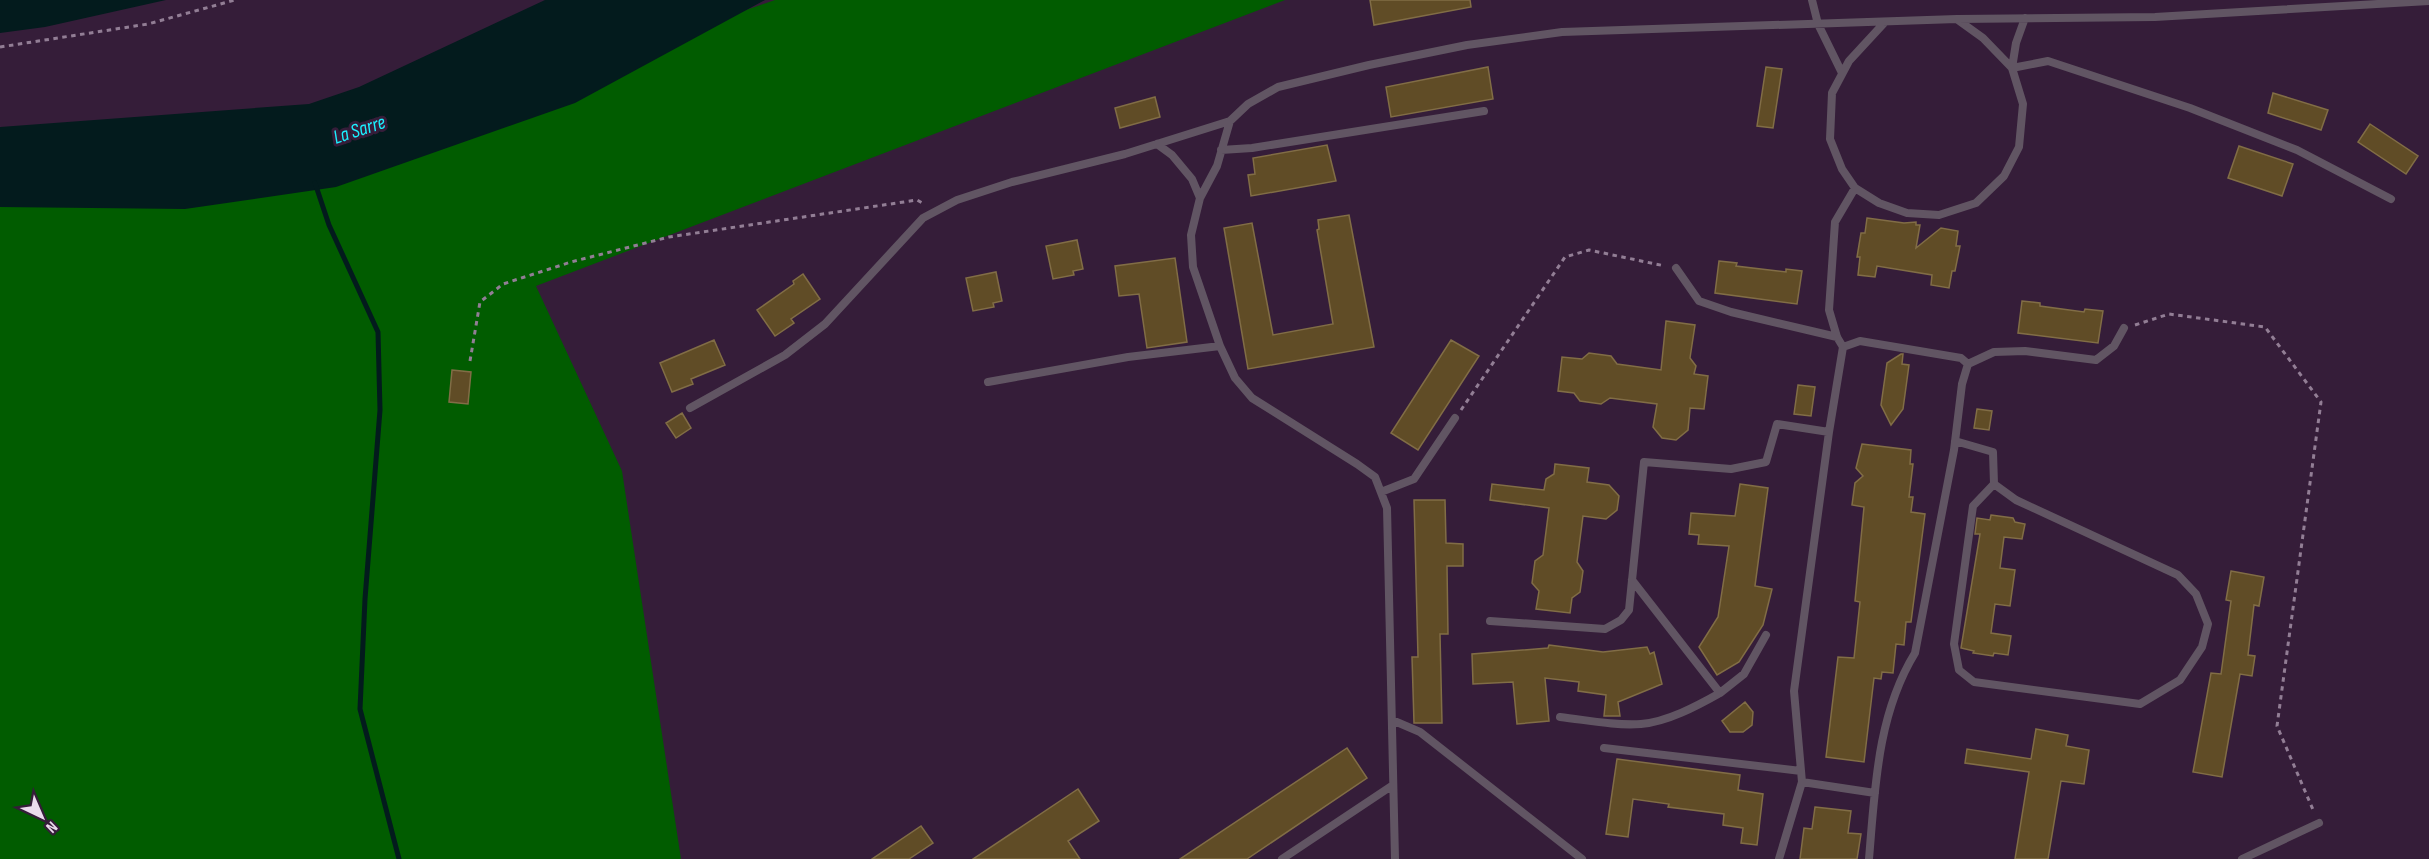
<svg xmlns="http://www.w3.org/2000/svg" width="2429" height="859" font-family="'Sofia Sans Condensed',sans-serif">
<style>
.green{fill:#015c00}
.water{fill:#031b1d}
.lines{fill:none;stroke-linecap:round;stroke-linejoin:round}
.stream{stroke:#031b1d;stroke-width:5}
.building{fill:#604c26;stroke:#816d46;stroke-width:1.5}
.path{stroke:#927e95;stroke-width:3;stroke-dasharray:4.5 4.5;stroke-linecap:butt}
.lane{stroke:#615563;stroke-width:8}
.labels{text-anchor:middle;stroke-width:6;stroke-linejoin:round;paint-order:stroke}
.water-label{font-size:20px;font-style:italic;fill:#1af1ff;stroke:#351d39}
</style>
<rect width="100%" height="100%" fill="#351d39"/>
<path class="green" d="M775 0H1285L536 286 622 471 681 859H0V198L199 200Z"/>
<path class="water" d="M0 0H166L45 27 0 33Z
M545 0H765L575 103 336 187 185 209 0 207V127L309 104 359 87Z"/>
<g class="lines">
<path class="stream" d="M315 183 329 225 378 332 380 410 365 599 360 709 399 859"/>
</g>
<path class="building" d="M1370 0H1470L1471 7 1374 25Z
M1488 67 1493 99 1391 117 1386 87Z
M1766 67 1782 69 1773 128 1757 126Z
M2273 93 2328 110 2321 130 2268 113Z
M1155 97 1160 117 1120 128 1115 108Z
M2370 124 2418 156 2406 174 2358 142Z
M1327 145 1336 181 1251 196 1248 175 1255 174 1253 158Z
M2239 146 2293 164 2282 196 2228 178Z
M1349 215 1374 347 1248 369 1224 228 1252 223 1273 335 1333 324 1317 230 1319 229 1318 220Z
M1867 218 1904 223 1916 222V225H1920L1916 248 1941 228 1958 231 1956 246H1960L1955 271H1952L1949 288 1931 285 1932 275 1877 266 1875 277 1858 275 1860 257H1857L1861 233H1865Z
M1077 240 1083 269 1073 271 1074 275 1053 279 1046 246Z
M1175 258 1187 342 1147 348 1139 294 1119 296 1115 266Z
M1719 261 1737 263 1736 266 1786 272V269L1802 271 1797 304 1715 293Z
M996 272 1002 301 993 303 994 307 973 311 966 278Z
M803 274 820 299 791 319 794 323 775 336 757 310 794 284 793 281Z
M2022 301 2040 303V306L2084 312 2085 309 2103 311 2098 343 2018 333Z
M1666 321 1695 325 1690 358 1696 366 1694 374 1708 376 1704 409 1690 408 1688 430 1676 440 1662 438 1653 427 1657 404 1610 398 1601 404 1580 401 1574 393 1558 391 1562 357 1582 359 1589 353 1611 356 1617 364 1661 370Z
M714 340 725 365 691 379 693 384 672 392 660 363Z
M1451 340 1479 356 1418 450 1391 433Z
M1901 354H1903L1902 364 1909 365 1903 409 1891 425 1881 405 1887 363Z
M452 370 471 372 468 404 449 402Z
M1798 385 1815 387 1811 416 1794 414Z
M1977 409 1992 411 1989 430 1974 428Z
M682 413 691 428 676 438 666 423Z
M1862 444 1911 450 1910 464H1913L1909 497H1913L1911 512 1925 514 1911 622H1906L1904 645 1896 644 1893 673 1882 672 1881 679 1874 678 1864 762 1826 757 1838 657 1854 658 1860 602 1855 601 1864 507 1852 505 1855 483 1863 476 1856 468Z
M1555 464 1589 468 1587 482 1609 485 1619 496 1617 510 1606 519 1583 516 1577 562 1583 571 1580 592 1572 598 1570 613 1536 609 1539 591 1532 583 1535 561 1543 555 1549 508 1490 500 1492 484 1544 490 1546 479 1554 474Z
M1740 484 1768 488 1755 586 1772 589 1763 625 1739 662 1717 675 1699 647 1718 617 1729 546 1698 544 1699 535 1689 534 1691 513 1735 516Z
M1414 500H1445L1446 543 1463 544V566H1447L1448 634H1440L1442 723H1414L1412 657H1418Z
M1991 515 2013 518 2015 522 2025 524 2022 539 2004 537 2000 568 2015 570 2010 606 1995 604 1991 633 2011 636 2008 655 1994 653 1993 656 1973 653 1974 651 1961 648 1980 534H1975L1977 518 1990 520Z
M2231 571 2264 577 2259 606 2254 605 2248 655 2255 656 2252 676 2240 674 2222 777 2193 772 2211 673 2221 674 2231 601 2226 600Z
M1549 645 1603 652 1647 647 1650 654 1654 652 1662 684 1618 702 1620 716H1604L1606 695 1578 691 1579 682 1545 678 1549 721 1517 724 1513 682 1473 684 1472 654 1548 648Z
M1745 702 1753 712 1752 725 1743 732H1730L1722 721Z
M2036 729 2068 735 2066 746 2089 750 2084 784 2061 781 2048 859H2015L2029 772 1965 763 1967 749 2031 759Z
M1347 748 1367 778 1247 859H1180Z
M1617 759 1740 775 1738 790 1763 794 1757 845 1741 843 1743 828 1723 825 1724 814 1668 807 1669 804 1633 799 1628 837 1606 834Z
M1078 789 1099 821 1068 841 1080 859H973Z
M1815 807 1851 811 1848 833 1861 834 1857 859H1800L1804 828 1812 829Z
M921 826 933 843 909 859H872Z"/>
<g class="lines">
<path class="path" d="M0 47 148 24 235 0
M2135 325 2169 314 2265 327 2321 402 2277 726 2314 812
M470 361 480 302 503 284 571 262 669 237 917 200 924 204
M1461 410 1565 257 1589 250 1665 266"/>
<path class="lane" d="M1812 0 1818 24 1842 73
M2025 18 2016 43 2012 68 2048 61 2190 108 2297 150 2391 199
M1885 22 1849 61 1832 93 1830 139 1842 169 1855 188 1879 203 1907 213 1939 215 1976 203 2004 176 2019 147 2023 104 2012 68 1983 38 1958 20
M1157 144 1172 155 1192 179 1200 198 1191 235 1193 267 1220 346 1235 378 1252 398 1357 464 1375 477 1387 508 1395 859
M1221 150 1252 148 1484 111
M1200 198 1217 166 1230 121
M1676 268 1699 301 1731 312 1837 337
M1843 347 1860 341 1961 358 1968 364
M988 382 1128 357 1220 346
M690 408 785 355 825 324 923 218 957 200 1012 182 1125 154 1230 121 1248 104 1278 87 1369 65 1467 45 1562 32 1957 19 2155 17 2429 1
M1955 441 1993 452 1994 484 2016 500 2178 575 2196 594 2208 624 2202 647 2180 680 2140 704 1974 682 1959 670 1954 644 1973 506 1994 484
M1381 492 1414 479 1455 418
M1490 621 1605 629 1621 620 1629 610 1644 462 1731 469 1766 462 1777 424 1829 432
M1720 693 1744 674 1766 635
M1560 717C1587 720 1614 726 1641 724 1667 722 1697 706 1720 693L1632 580
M1392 720 1420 732 1582 859
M1604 748 1801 771
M1802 782 1875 793
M1282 859 1393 785
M1779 859 1802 782 1794 691 1829 432 1843 347 1837 337 1829 310 1835 222 1855 188
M1869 859C1875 789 1877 715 1915 653L1954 450 1962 384 1968 364 1994 352 2025 351 2096 360 2114 346 2124 328
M2242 859 2319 823"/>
</g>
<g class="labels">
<g class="water-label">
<text transform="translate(359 129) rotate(-18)" y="7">La Sarre</text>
</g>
</g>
<g transform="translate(42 817) rotate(136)" stroke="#351d39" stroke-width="4.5" paint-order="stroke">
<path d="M0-4.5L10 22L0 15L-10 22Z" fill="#ebdbed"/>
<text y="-9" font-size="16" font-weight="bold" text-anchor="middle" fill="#ebdbed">N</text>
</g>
</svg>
